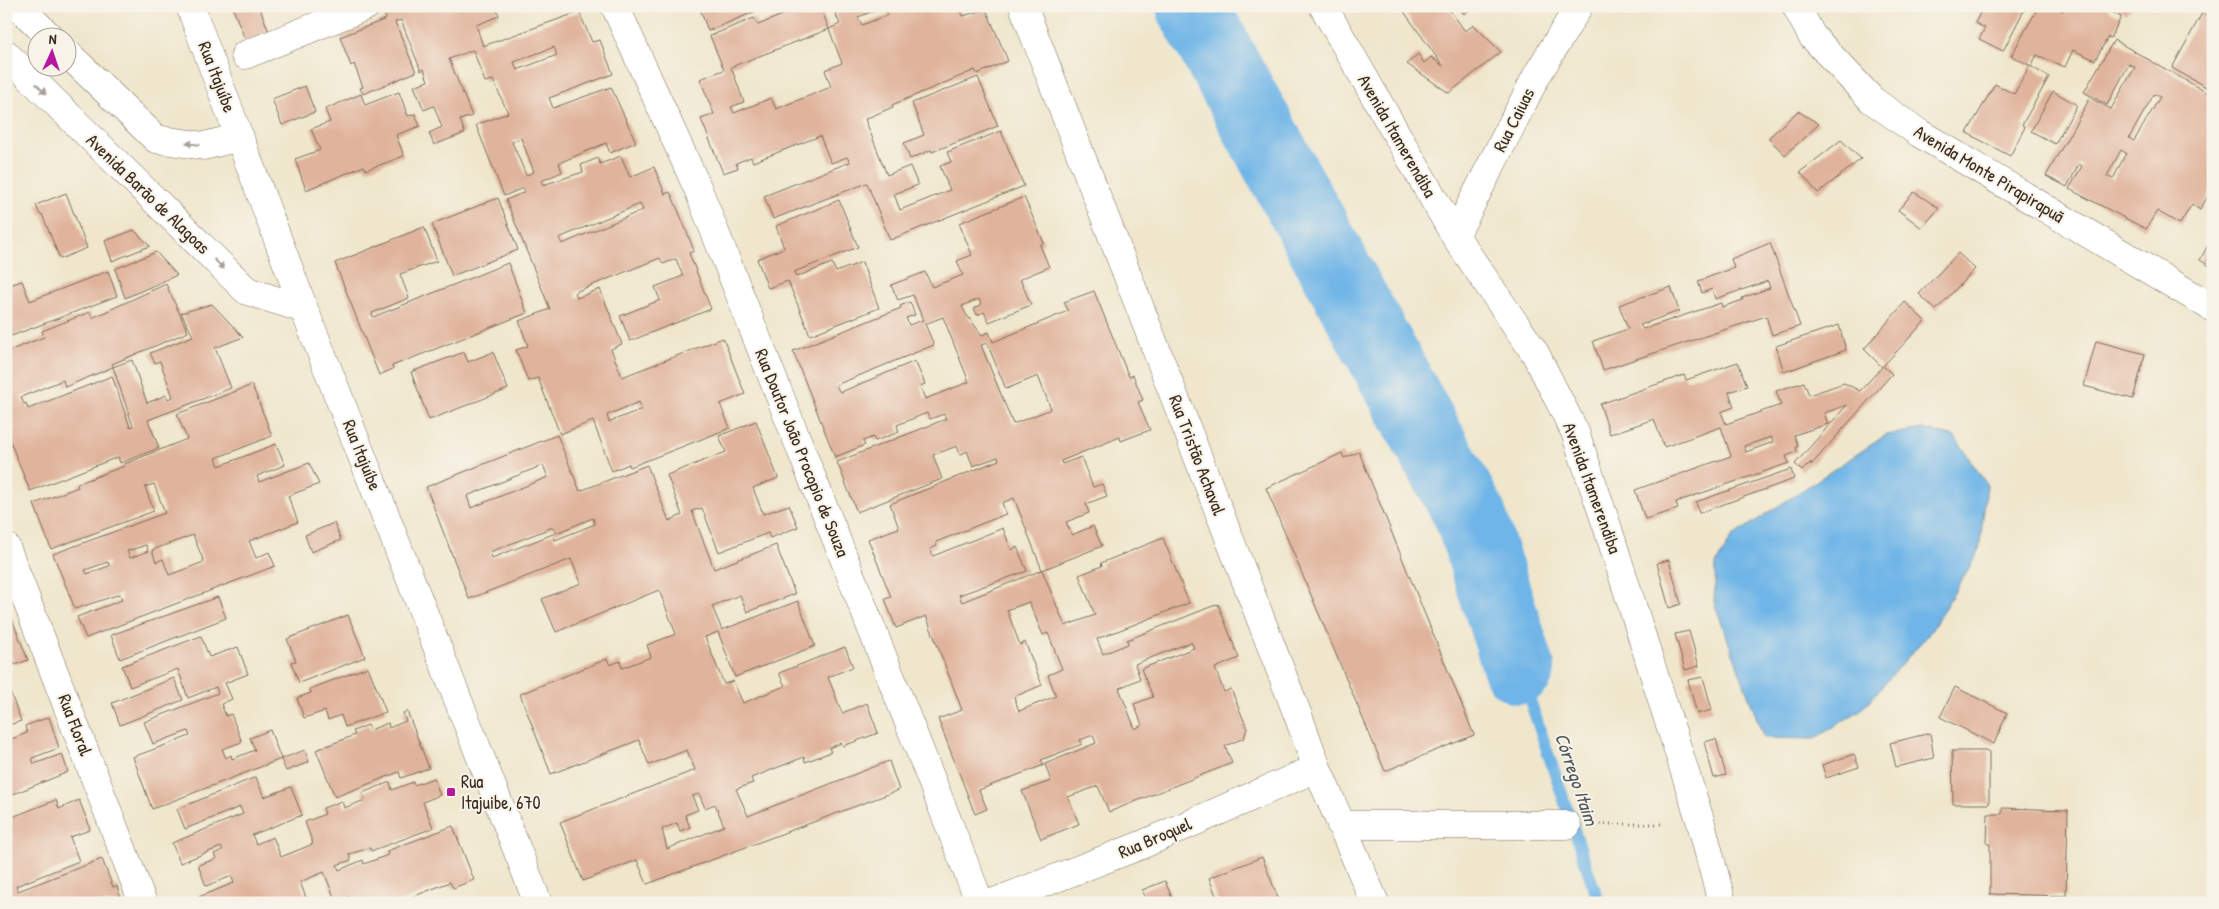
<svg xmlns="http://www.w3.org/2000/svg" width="2219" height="909" font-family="'Patrick Hand',sans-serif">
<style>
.water{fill:#70b5e7;stroke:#567082}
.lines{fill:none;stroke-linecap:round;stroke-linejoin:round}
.stream{stroke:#70b5e7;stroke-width:12}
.river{stroke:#70b5e7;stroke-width:72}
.building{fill:#e0b49c;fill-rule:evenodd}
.street-casing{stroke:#7a6c5b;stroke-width:29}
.secondary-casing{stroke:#7a6c5b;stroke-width:29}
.path{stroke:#7a6c5b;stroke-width:3;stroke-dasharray:1 4;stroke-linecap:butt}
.street{stroke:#fff;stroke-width:28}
.secondary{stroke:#fff;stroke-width:28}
.oneway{fill:#a79f9a}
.poi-dot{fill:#b5179e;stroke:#f7f3e8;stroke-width:2}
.labels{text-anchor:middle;stroke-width:4;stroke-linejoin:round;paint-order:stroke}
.street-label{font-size:18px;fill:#3b2a1e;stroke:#f7f3e8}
.poi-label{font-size:18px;fill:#3b2a1e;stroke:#f7f3e8;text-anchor:start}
.water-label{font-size:19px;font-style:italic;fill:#4b545a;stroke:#f7f3e8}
</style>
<rect width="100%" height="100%" fill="#f7f3e8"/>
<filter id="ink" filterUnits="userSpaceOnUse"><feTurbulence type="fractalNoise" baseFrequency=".02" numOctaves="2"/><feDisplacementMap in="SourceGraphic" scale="10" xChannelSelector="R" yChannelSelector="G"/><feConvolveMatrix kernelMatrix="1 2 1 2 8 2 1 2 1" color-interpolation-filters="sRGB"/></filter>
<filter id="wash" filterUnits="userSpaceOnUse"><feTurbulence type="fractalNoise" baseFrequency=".0096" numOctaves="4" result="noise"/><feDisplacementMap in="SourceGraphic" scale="20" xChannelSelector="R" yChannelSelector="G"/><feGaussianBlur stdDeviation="1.12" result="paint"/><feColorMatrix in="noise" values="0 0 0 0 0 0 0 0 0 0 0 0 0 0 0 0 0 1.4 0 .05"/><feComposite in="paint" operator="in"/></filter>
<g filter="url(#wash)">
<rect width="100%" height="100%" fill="#efe6cc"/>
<path class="water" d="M1923 429 1955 437 1987 485 1979 551 1931 631 1862 709 1814 739 1764 738 1714 602 1716 564 1733 536 1886 435Z"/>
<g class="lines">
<path class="stream" d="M1519 668 1599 903"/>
<path class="river" d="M1192 6 1470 515 1519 668"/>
</g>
<g id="blocks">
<path class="building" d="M232 6H259L269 32 246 42Z
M388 6H496L499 16 476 25 483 46 579 12 592 42 600 40 613 74 549 98 553 108 611 87 636 142 610 153 606 143 559 163 562 172 541 181 543 185 583 172 581 165 598 158 600 164 621 156 630 177 654 167 665 194 670 192 672 196 683 222 694 251 689 253 711 309 630 341 620 316 660 300 655 287 683 276 676 259 663 264 660 258 575 292 577 298 600 289 622 344 611 349 622 377 723 338 745 394 720 404 730 428 630 467 629 464 612 471 593 421 560 434 538 378 528 381 516 350 528 346 519 321 550 309 506 200 525 192 523 188 504 196 476 125 508 113 493 80 485 82 473 50 449 59 472 116 460 120 465 133 434 145 429 133 442 127 434 106 424 110 414 86 428 81 424 69 421 71 401 20 395 22 416 72 363 94 360 88 363 87 354 64 351 66 340 37 386 19 383 9ZM554 47 557 55 517 70 514 62ZM521 138 534 172 526 175 512 142ZM640 204 643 210 562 244 559 238ZM639 402 642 409 609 422 607 415Z
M699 6H768L708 31Z
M804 6H820L829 29 731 67 744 102 731 107 734 113 771 98 776 109 831 87 825 70 842 63 829 29 840 24 832 6H959L963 16 986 9 1008 61 977 74 975 70 892 105 893 107 865 119 887 175 910 166 918 185 894 194 900 210 950 190 940 166 951 162 947 152 1001 131 1024 186 890 240 867 183 773 219 764 196 850 162 847 157 831 163 820 136 753 162 751 157 736 163 738 168 723 173 701 119 714 114 700 79 724 70 710 36 754 18 758 25ZM884 7 888 15 862 25 858 17Z
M1400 6H1447L1465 31 1474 25 1501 52 1449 93 1407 64 1418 54 1424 63 1431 57 1443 66Z
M1458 6H1474L1464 14Z
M1967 6H2026L2003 51 1979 39 1985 28 1975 23 1980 13Z
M2039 6H2056L2062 11 2068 6H2102L2121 17 2111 38 2108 37 2095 60 2073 50 2065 67 2037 55 2031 66 2011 56Z
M2116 6H2134L2125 14Z
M2202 13 2213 18V91L2172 68Z
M2114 40 2213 96V187L2200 210 2192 204 2180 224 2157 211 2146 229 2069 189 2082 166 2079 164 2067 187 2046 176 2090 98 2111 109 2135 67 2129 64 2107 105 2084 92ZM2154 94 2160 97 2134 141 2129 138ZM2121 150 2126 153 2113 179 2107 176Z
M2030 66 2049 77 2022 125 2025 127 2010 156 1967 133 1995 84 2014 94Z
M978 77 998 126 932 152 931 150 910 159 904 143 924 135 912 103Z
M305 86 315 112 282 125 272 99Z
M2053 91 2077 105 2055 144 2031 131Z
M399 92 408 116 415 114 420 126 396 135 404 156 366 170 364 166 306 190 295 159 320 150 311 129 330 122 325 109 361 94 365 105Z
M1798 111 1819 124 1785 155 1768 138Z
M1841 140 1861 159 1818 193 1800 172Z
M1914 192 1939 208 1922 228 1898 210Z
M66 193 87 248 60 259 42 214 40 215 36 205Z
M1024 197 1044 243 1040 245 1049 267 1020 279 1031 305 989 322 984 312 977 315 974 308 981 305 979 299 962 306 966 314 982 335 989 332 993 342 1068 311 1064 302 1094 291 1129 377 1133 375 1143 400 1138 402 1150 430 1121 441 1120 437 1061 461 1062 464 1081 457 1093 487 1102 484 1107 496 1086 504 1089 513 1066 522 1072 535 1093 526 1102 546 1042 570 1014 498 1002 503 1006 514 936 542 937 546 930 549 933 556 1003 528 1011 550 1017 547 1027 571 959 595 962 602 1042 570 1065 626 1095 615 1079 575 1102 566 1101 563 1163 538 1189 603 1097 639 1103 654 1128 644 1127 640 1218 604 1239 658 1215 668 1224 692 1231 689 1247 728 1244 738 1225 746 1232 763 1109 812 1098 786 1068 797 1079 824 1041 839 1022 791 1051 781 1045 764 1096 743 1093 735 1080 740 1082 744 1041 760 1044 765 979 790 987 809 975 814 938 719 962 710 948 673 926 616 896 628 885 599 891 597 868 539 899 528 890 504 999 460 998 457 973 466 967 451 960 455 957 446 933 455 942 479 857 512 837 462 946 419 944 414 930 419 927 413 897 425 899 432 875 441 873 437 863 441 865 445 835 457 793 351 901 308 900 306 910 302 915 315 906 318 909 325 923 320 913 295 898 300 891 285 925 272 932 287 963 275 957 261 972 255 959 223ZM943 317 969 382 925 399 920 386 925 384 915 361 841 392 839 391 836 385 934 345 925 324ZM987 343 1006 389 1038 376 1051 409 1013 424 981 345ZM1029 602 1043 635 1048 633 1062 669 1048 675 1056 696 1019 711 1014 697 1042 685 1025 642 1020 645 1007 610ZM1191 642 1194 648 1141 669 1153 697 1134 704 1142 725 1135 729 1119 688 1140 679 1135 664Z
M498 198 518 250 452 276 432 224Z
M839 200 858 247 794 272 796 277 832 263 836 272 862 262 879 308 810 335 788 281 768 288 757 259 784 248 776 226Z
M424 227 437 261 400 274 409 298 372 313 373 317 508 263 527 313 392 366 393 369 379 375 335 263Z
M134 230 150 246 112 261 105 241Z
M2213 236V268L2200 260Z
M1770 243 1800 326 1772 335 1766 316 1603 370 1593 341 1628 329 1619 305 1671 287 1679 311 1640 325 1643 329 1721 303 1722 307 1743 300 1742 298 1770 288 1768 281 1715 299 1712 289 1702 293 1698 281 1734 268 1731 259Z
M156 252 177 275 125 298 115 269Z
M1958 253 1975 269 1936 310 1919 294Z
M108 271 117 296 6 338V286L22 281 30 301Z
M166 284 188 332 112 364 113 367 65 387 63 380 21 397 24 404 26 403 28 409 112 376 130 427 133 426 113 367 132 360 147 403 166 395 168 399 173 397 160 361 155 363 150 353 193 336 181 313 212 304 243 337 215 348 231 388 148 420 159 448 120 463 118 457 30 491 6 431V352L44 337 42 331 90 312 92 318Z
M1905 302 1925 321 1883 366 1892 374 1811 465V462L1802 471 1795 464 1847 405 1824 413 1828 424 1794 435 1798 446 1796 447 1797 452 1786 456 1789 463 1676 502 1678 509 1645 519 1635 490 1731 456 1721 427 1664 447 1654 419 1610 434 1600 404 1684 375 1686 380 1738 362 1747 386 1729 392 1734 407 1721 412 1726 424 1781 405 1776 391 1804 382 1809 395 1844 383 1860 391 1882 367 1864 349ZM1771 437 1773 442 1746 452 1744 446Z
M1839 325 1846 350 1784 372 1776 346Z
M2096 341 2145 354 2133 399 2084 386Z
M464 352 468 362 493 352 508 389 429 420 411 372Z
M252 385 272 436 216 458 219 466 276 444 285 465 257 476 259 482 309 463 319 484 288 496 298 522 249 541 256 558 269 552 275 566 86 638 77 617 122 600 120 594 75 609 53 554 165 513 154 484 145 487 154 511 51 549 34 504 78 487 77 484 124 466V464L187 439 177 414ZM193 535 204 562 169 575 163 559 156 562 152 550ZM146 545 148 551 130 558 127 551ZM108 562 109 566 87 574 85 570Z
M756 421 778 478 753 488 763 514 789 505 798 527 770 538 768 533 719 552 702 508 692 511 714 569 776 545 795 594 747 612 740 595 712 606 722 630 798 601 815 646 735 677 718 632 705 637 724 684 733 681 743 703 785 686 779 673 845 647 853 667 828 677 842 713 867 703 878 733 843 746 841 743 829 748 831 752 805 762 804 757 751 778 753 783 736 789 748 816 889 761 899 790 647 884 637 860 583 881 560 822 695 770 687 750 649 765 639 740 551 774 520 694 607 659 610 665 620 661 622 668 651 657 647 645 676 634 659 590 556 632 542 599 581 583 571 559 469 599 426 487 557 435 580 491 647 465 669 521 682 515 667 475 726 452 719 436ZM543 465 548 477 471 508 467 496ZM593 518 595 524 555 540 553 534 492 558 490 552 553 527 556 533ZM699 794 705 808 715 804 724 826 667 849 662 829 677 823 680 831 690 827 685 815 698 810 692 796Z
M1359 452 1474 735 1385 771 1266 488 1342 453 1344 458Z
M1791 469 1794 479 1699 513 1696 502Z
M334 523 341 540 311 552 305 535Z
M1669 560 1681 604 1669 608 1657 563Z
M218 597 226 618 120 659 111 635Z
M6 604 28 660 15 665 12 656 6 659Z
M348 615 365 657 299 683 291 662 296 661 287 639Z
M1689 631 1699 666 1685 670 1675 634Z
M201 636 209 657 238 647 248 674 225 683 232 699 221 704 226 716 231 714 242 742 222 749 226 758 231 755 232 759 255 750 250 738 270 730 281 759 152 809 133 757 190 736 188 731 153 744 144 722 218 693 216 687 188 698 178 669 130 687 122 666Z
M368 667 386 712 345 727 341 715 328 720 325 711 304 718 297 698 311 693 310 689Z
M1703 677 1712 710 1697 714 1688 680Z
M174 678 183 700 120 725 112 703Z
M6 681 21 721 6 726Z
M1955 687 2007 713 1994 744 1940 717Z
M407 711 429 768 401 778 399 772 335 797 316 750 355 735 353 731 368 725 370 730 388 723 389 728 406 721 403 713Z
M49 717 59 748 32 758 34 764 62 754 68 772 6 797V741L27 733 25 726Z
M1930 733 1934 758 1896 767 1890 743Z
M1716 739 1726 775 1714 778 1704 742Z
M305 750 309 762 286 771 281 759Z
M1952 751H1989V804H1953Z
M1854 754 1859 767 1826 778 1822 765Z
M256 777 264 797 291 787 302 815 252 835 256 844 273 837 281 857 313 844 305 822 325 814 323 808 342 801 344 808 365 800 362 793 390 782 392 790 413 782 414 785 434 778 440 795 423 802 433 828 371 851 370 848 349 854 351 860 337 865 339 870 363 860 364 864 388 855 387 851 453 826 474 880 453 888 450 882 397 903H351L349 897 336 902 324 872 300 882 308 903H192L191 900 234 883 232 876 206 886 198 865 216 859 214 854 223 850 221 847 180 863 172 843 243 814 240 807 185 829 177 809Z
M56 800 59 809 79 800 88 822 90 830 70 837 79 861 16 886 18 891 102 859 113 887 117 886 122 903H6V832L12 830 7 819Z
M2002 808 2068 810 2066 896 1990 894V844H1987L1988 814H2002Z
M1262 857 1280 903H1219L1209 878Z
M1165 881 1174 903H1137L1146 899 1142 890Z"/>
</g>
</g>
<g filter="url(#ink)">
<use href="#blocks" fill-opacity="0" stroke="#7a6c5b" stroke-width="1"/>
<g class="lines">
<defs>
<path id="street" d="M615 6 698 189 980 903
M1023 6 1299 718 1317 768 1375 903
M1323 6 1455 236 1535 353 1575 432 1607 526 1701 823 1722 903
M1796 6 1812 36 1872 100 1919 133 2213 308
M245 55 366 6
M1455 236 1537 75 1579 6
M6 547 143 903
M1341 825H1567
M992 903 1139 846 1317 768"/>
<path id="secondary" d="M18 6 51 38
M190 6 304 309 538 903
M6 54 247 291 304 309
M68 54 156 139 204 146 240 137"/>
</defs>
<use href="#street" class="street-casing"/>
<use href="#secondary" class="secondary-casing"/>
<path class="path" d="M1600 824H1664"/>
<use href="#street" class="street"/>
<use href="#secondary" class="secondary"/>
</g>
<defs><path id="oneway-solid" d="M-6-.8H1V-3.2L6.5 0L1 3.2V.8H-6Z" transform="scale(1.25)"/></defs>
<g class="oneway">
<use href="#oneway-solid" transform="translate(41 89) rotate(45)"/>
<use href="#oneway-solid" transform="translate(193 144) rotate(-172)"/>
<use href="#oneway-solid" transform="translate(219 264) rotate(44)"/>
</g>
</g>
<rect class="poi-dot" x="446" y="787" width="10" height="10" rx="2.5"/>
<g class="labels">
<g class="street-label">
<text transform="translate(217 77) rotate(69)" y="6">Rua Itajuíbe</text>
<text transform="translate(1514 120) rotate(-63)" y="6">Rua Caiuas</text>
<text transform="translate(1397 136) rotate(60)" y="6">Avenida Itamerendiba</text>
<text transform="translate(1989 174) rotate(31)" y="6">Avenida Monte Pirapirapuã</text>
<text transform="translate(148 194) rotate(44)" y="6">Avenida Barão de Alagoas</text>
<text transform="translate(802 453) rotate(68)" y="6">Rua Doutor João Procopio de Souza</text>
<text transform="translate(362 455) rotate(68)" y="6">Rua Itajuíbe</text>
<text transform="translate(1197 455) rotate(69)" y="6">Rua Tristão Achaval</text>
<text transform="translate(1592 488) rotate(70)" y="6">Avenida Itamerendiba</text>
<text transform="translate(75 725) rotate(69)" y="6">Rua Floral</text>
<text transform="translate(1155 838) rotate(-23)" y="6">Rua Broquel</text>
</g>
<g class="poi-label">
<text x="461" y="788">Rua<tspan x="461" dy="21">Itajuibe, 670</tspan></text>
</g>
<g class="water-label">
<text transform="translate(1577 779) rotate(71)" y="7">Córrego Itaim</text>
</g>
</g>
<rect width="2219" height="909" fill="none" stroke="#f7f3e8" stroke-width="25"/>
<g transform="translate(52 52) rotate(3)"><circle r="24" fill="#f7f3e8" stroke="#aca397"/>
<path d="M0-4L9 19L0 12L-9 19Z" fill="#b5179e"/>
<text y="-8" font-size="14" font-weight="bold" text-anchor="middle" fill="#3b2a1e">N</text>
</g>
</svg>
